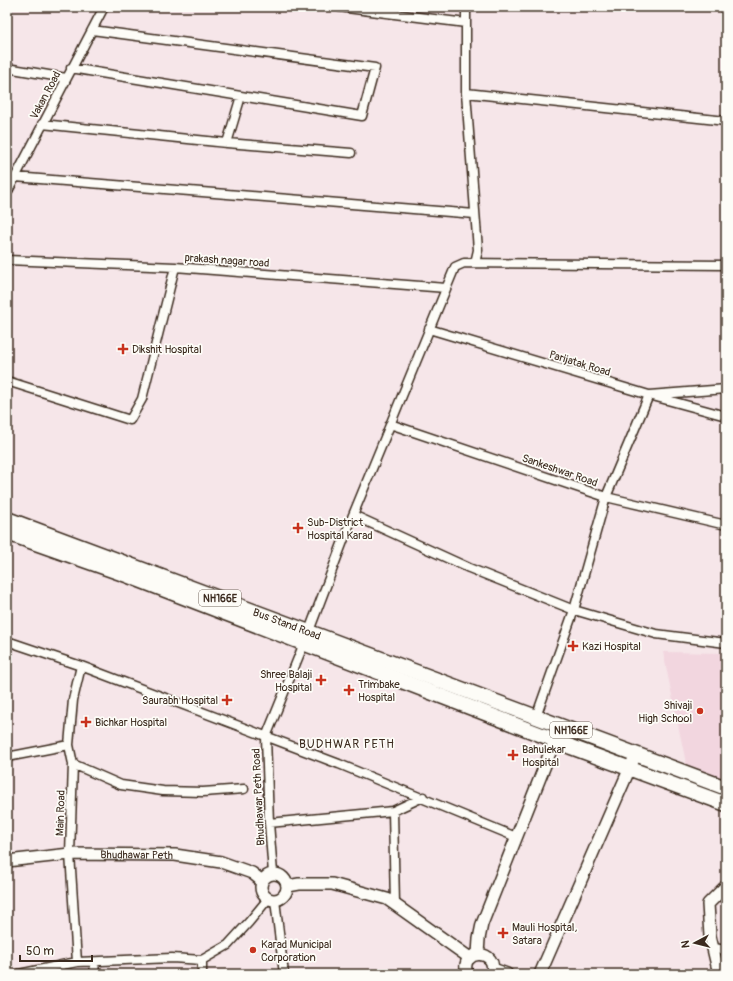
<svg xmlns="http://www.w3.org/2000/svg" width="733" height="981" font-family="Pangolin,sans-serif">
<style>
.built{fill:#f2d6df}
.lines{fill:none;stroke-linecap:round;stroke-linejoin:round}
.street-casing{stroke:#3b2a1e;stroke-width:11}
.secondary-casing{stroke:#3b2a1e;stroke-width:14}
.highway-casing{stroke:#3b2a1e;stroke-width:17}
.street{stroke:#fdfcf7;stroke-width:8}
.secondary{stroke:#fdfcf7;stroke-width:11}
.highway{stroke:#fdfcf7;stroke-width:14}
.poi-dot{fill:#c8321e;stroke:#fdfcf7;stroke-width:1.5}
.labels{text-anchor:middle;stroke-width:3.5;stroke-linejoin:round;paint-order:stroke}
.shield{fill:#fdfcf7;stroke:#75695f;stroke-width:1}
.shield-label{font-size:10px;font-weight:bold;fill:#3b2a1e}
.street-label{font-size:11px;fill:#3b2a1e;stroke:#fdfcf7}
.poi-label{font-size:11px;fill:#3b2a1e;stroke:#fdfcf7;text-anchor:start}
.neighbourhood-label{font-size:12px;letter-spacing:1px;fill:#3b2a1e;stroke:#fdfcf7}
</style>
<rect width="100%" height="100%" fill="#f6e6e9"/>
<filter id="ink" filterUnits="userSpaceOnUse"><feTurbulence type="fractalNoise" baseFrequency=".025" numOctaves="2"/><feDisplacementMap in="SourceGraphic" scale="8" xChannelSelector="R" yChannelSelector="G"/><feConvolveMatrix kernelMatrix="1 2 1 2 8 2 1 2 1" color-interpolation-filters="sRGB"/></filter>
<g filter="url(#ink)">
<path class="built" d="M663 652 726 653V785L687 768Z"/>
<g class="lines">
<defs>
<path id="street" d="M339 7 466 23V93L726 121
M466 23V7
M7 68 66 78
M71 68 362 116 375 68 92 30
M466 93 478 250 475 263
M42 124 227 143 351 153
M227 143 241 96
M15 177 475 214
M7 193 104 7
M7 260 175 267 446 288
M429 329 649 395 726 416
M7 381 130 420 142 399 175 267
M390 424 606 497 726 525
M353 515 469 568 574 610 656 634 726 643
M7 641 81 666 339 764 516 837
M536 717 574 610 606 497 649 395 726 389
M7 757 69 745
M73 764 121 785 163 791 203 792 244 789
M393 811 395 904
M269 823 393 811 423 797
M273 873 269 823 266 737 309 631 353 515 455 267 464 263 726 265
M275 900 284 974
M714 948 726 950
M77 962 70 854 73 764 69 745 73 700 81 666
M94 962 95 974
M19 974 77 962 172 958 202 960 228 945 249 922 268 899
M202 974V960"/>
<g id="secondary">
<path id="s1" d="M7 861 70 854 175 855 221 862 252 873 262 881"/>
<circle cx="274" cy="887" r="13"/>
<path d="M288 886 299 884H332L387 899 470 958"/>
<path d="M478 954 479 939 482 924 555 740"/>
<path d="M493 969 507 974"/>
<path d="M467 974C458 947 501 949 491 974"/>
<path d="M540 974 636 754"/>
<path d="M719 974 710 936 708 904 726 886"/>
</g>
<g id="highway">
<path id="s2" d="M7 519 726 788"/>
<path d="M7 533 129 576 555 740 571 747 726 804"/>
</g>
</defs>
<use href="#street" class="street-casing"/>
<use href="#secondary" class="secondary-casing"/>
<use href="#highway" class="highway-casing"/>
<use href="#street" class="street"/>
<use href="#secondary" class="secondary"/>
<use href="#highway" class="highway"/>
</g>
</g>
<g class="poi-dot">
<path d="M121 343h4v4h4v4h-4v4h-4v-4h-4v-4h4z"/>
<path d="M296 522h4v4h4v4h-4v4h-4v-4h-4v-4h4z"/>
<path d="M571 640h4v4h4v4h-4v4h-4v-4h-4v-4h4z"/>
<path d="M319 674h4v4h4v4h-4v4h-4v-4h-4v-4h4z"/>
<path d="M347 684h4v4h4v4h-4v4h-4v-4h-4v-4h4z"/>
<path d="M225 694h4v4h4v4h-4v4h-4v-4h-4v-4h4z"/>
<circle cx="700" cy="711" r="4"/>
<path d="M84 716h4v4h4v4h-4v4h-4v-4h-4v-4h4z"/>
<path d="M511 749h4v4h4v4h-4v4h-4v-4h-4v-4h4z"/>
<path d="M501 927h4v4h4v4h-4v4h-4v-4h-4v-4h4z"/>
<circle cx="253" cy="950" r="4"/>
</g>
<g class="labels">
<g class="shield">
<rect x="199" y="590" width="42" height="16" rx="3"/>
<rect x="550" y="722" width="42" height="16" rx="3"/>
</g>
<g class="shield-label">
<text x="220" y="602">NH166E</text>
<text x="571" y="734">NH166E</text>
</g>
<g class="street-label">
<text transform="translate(45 95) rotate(-62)" y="4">Vakan Road</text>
<text transform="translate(227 260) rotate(4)" y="4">prakash nagar road</text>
<text transform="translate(580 363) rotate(17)" y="4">Parijatak Road</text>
<text transform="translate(560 470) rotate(19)" y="4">Sankeshwar Road</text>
<text dy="4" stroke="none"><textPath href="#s2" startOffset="299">Bus Stand Road</textPath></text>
<text transform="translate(258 797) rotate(-93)" y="4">Bhudhawar Peth Road</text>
<text transform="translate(60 813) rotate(-88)" y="4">Main Road</text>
<text dy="4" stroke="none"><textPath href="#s1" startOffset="130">Bhudhawar Peth</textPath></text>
</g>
<g class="poi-label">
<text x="132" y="353">Dikshit Hospital</text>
<text x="307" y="526">Sub-District<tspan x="307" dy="13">Hospital Karad</tspan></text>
<text x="582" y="650">Kazi Hospital</text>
<text x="312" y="678" text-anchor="end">Shree Balaji<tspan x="312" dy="13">Hospital</tspan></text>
<text x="358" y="688">Trimbake<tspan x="358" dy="13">Hospital</tspan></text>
<text x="218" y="704" text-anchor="end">Saurabh Hospital</text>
<text x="692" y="709" text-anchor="end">Shivaji<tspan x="692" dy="13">High School</tspan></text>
<text x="95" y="726">Bichkar Hospital</text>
<text x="522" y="753">Bahulekar<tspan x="522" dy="13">Hospital</tspan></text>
<text x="512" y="931">Mauli Hospital,<tspan x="512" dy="13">Satara</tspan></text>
<text x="261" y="948">Karad Municipal<tspan x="261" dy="13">Corporation</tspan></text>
</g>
<g class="neighbourhood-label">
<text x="347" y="748">BUDHWAR PETH</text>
</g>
</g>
<rect width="733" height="981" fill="none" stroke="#fdfcf7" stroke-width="24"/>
<rect x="12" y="12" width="709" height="957" fill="none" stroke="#3b2a1e" stroke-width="1.5" filter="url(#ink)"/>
<g transform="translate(695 943) rotate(263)" stroke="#fdfcf7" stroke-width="3" paint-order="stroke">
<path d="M0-3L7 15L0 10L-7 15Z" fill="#3b2a1e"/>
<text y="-6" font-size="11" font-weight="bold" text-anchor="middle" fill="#3b2a1e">N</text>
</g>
<path d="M20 955v6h72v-6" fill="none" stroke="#3b2a1e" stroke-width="2"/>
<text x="26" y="955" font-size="12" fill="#3b2a1e" stroke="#fdfcf7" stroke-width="3" paint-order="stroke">50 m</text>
</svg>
